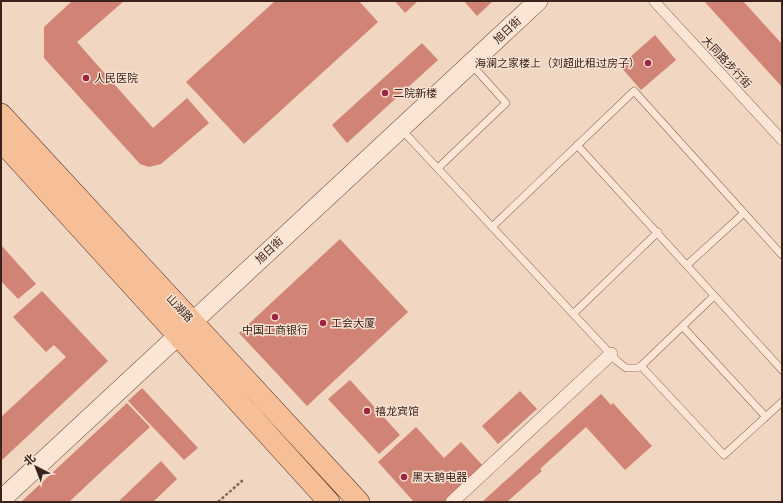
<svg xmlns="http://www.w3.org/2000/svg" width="783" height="503" font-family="'Source Serif 4','Noto Sans SC',serif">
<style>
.building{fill:#d18375}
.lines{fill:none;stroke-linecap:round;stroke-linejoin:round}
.service-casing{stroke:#8b6558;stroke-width:8}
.pedestrian-casing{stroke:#8b6558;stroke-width:11}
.minor-casing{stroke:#8b6558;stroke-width:14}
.secondary-casing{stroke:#6d473b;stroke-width:20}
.primary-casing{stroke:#59352c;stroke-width:22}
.path{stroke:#8b6558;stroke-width:2.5;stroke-dasharray:3 2;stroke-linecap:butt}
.service{stroke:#fbe5d5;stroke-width:7}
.pedestrian{stroke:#fbe5d5;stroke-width:10}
.minor{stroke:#fbe5d5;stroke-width:13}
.secondary{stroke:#fbe5d5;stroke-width:19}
.primary{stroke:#f6bf97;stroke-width:21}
.poi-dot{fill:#9e2446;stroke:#f7e2d1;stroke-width:1.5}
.labels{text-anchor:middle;stroke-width:3;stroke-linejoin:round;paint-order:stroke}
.street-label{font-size:11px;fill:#3a231d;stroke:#f7e2d1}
.poi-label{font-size:11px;fill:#3a231d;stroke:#f7e2d1;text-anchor:start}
</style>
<rect width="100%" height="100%" fill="#f1d6c1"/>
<path class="building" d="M72 1H124L77 42 153 128 187 98 209 123 161 164 149 167 140 164 44 58V27Z
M275 1H359L378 22 244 144 186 82Z
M395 1H418L405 13Z
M464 1H493L477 16Z
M704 1H743L782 44V87Z
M655 35 676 60 641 90 620 66Z
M422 43 438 60 347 143 332 125Z
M340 239 408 312 307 406 239 333Z
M1 245 36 284 18 299 1 281Z
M42 291 108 361 1 461V417L66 357 54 345 46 352 13 317Z
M350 380 400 435 379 454 328 399Z
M142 388 198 448 184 460 128 401Z
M520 391 537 409 498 444 482 426Z
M601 394 611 405 613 403 652 446 625 470 586 427 540 469 542 471 507 502H482Z
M127 403 150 427 103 470 69 502H21Z
M416 427 444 458 461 442 485 468 448 502H414L378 462Z
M161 461 177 479 153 502H118Z"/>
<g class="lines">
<defs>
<path id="service" d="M401 129 617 361 626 368H637L641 366 714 296
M577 145 782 370
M438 168 506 103 471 64
M744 213 782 255
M492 227 634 91 744 213 687 265
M573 314 658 232
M683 327 766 417
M641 366 724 455 782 402"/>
<path id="pedestrian" d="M654 1 782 140"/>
<path id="minor" d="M452 502 611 354"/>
<path id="secondary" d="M1 500 538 1"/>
<path id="primary" d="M1 114 359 502
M1 141 329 502"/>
</defs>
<use href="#service" class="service-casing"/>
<use href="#pedestrian" class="pedestrian-casing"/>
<use href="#minor" class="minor-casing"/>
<use href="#secondary" class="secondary-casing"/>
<use href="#primary" class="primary-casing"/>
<path class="path" d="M218 502 243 480"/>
<use href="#service" class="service"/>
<use href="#pedestrian" class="pedestrian"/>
<use href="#minor" class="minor"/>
<use href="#secondary" class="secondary"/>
<use href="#primary" class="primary"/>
</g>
<g class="poi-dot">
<circle cx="648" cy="63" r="4"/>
<circle cx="86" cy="78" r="4"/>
<circle cx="385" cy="93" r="4"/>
<circle cx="275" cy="317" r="4"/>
<circle cx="323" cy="323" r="4"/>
<circle cx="367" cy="411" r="4"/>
<circle cx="404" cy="477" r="4"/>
</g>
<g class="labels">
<g class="street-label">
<text transform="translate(507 30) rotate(-43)" y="4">旭日街</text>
<text transform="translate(727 62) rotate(47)" y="4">大同路步行街</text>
<text transform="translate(269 250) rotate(-43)" y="4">旭日街</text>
<text transform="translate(180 308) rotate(47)" y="4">山湖路</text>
</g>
<g class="poi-label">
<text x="640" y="67" text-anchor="end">海澜之家楼上（刘超此租过房子）</text>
<text x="94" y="82">人民医院</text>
<text x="393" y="97">二院新楼</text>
<text x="331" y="327">工会大厦</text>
<text x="275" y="334" text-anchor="middle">中国工商银行</text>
<text x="375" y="415">禧龙宾馆</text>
<text x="412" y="481">黑天鹅电器</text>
</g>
</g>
<rect width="783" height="503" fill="none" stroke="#3a231d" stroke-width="4"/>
<g transform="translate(36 467) rotate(318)" stroke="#f7e2d1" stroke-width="3" paint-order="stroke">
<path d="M0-3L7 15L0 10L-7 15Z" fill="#3a231d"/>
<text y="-6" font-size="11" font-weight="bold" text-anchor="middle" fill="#3a231d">北</text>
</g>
</svg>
